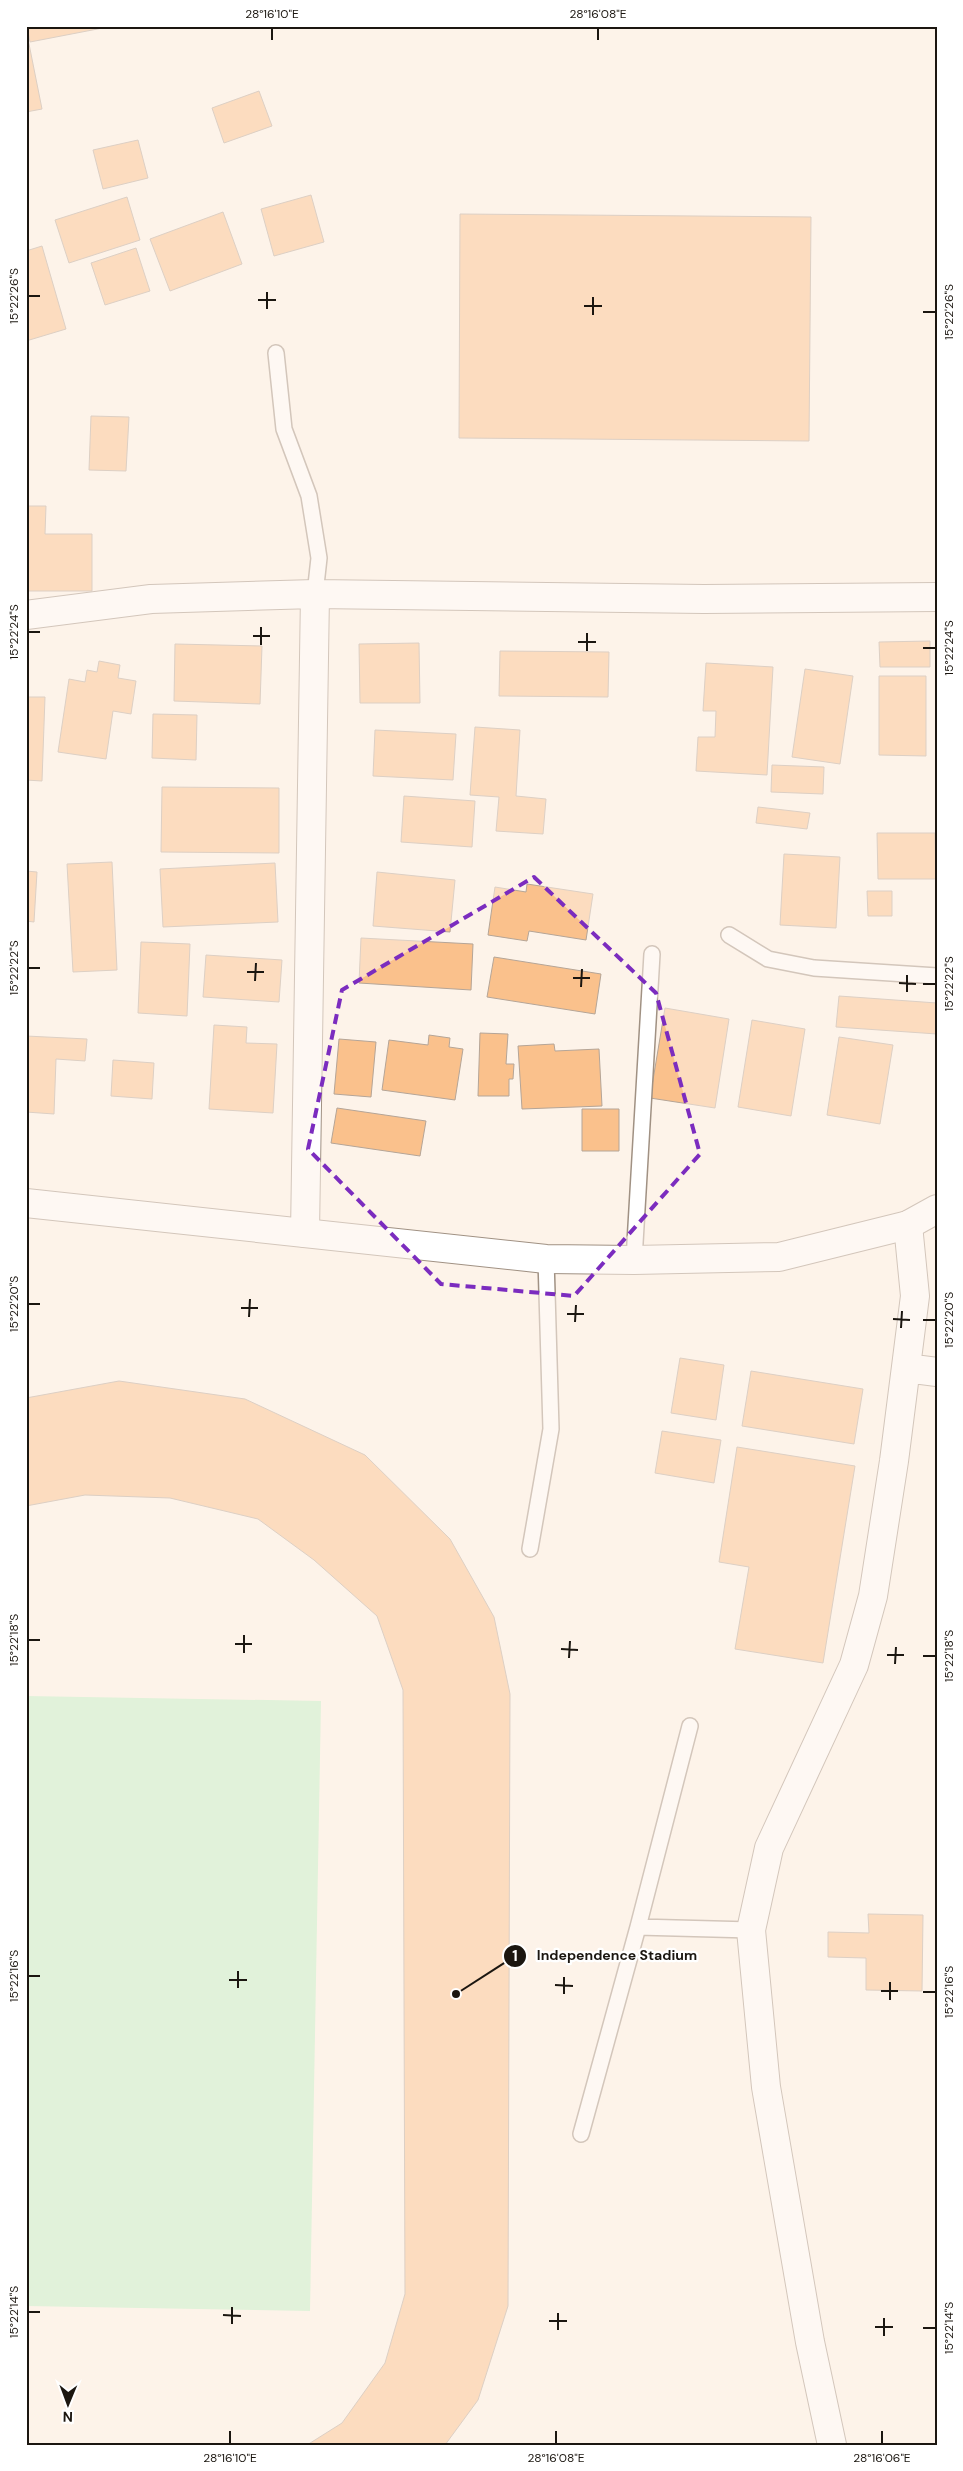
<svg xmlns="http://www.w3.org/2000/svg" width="963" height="2471" font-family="'DM Sans',sans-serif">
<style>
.green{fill:#bef2c7}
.building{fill:#fac18c;stroke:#b5a597}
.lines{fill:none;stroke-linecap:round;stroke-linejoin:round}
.service-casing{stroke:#a09183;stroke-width:18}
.minor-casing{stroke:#a09183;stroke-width:30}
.tertiary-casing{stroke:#a09183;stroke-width:30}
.service{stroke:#fff;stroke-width:15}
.minor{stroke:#fff;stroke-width:28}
.tertiary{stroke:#fff;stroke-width:28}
.marked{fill:none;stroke:#7b2cbf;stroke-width:4;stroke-dasharray:10 6;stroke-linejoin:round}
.ticks{fill:none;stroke:#1b1610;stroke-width:2}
.leader{fill:none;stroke:#1b1610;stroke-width:2}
.callout-dot{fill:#1b1610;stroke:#fff;stroke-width:2}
.mark-label{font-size:15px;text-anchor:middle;font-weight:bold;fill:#fff}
.callout-label{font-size:14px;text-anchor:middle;font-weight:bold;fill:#1b1610;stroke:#fff;stroke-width:4.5;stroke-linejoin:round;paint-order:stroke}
.neatline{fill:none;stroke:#1b1610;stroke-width:2}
.ticks-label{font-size:12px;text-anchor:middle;fill:#1b1610}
</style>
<rect width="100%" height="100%" fill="#fdf3e9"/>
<path class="green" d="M26 1696 321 1701 310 2311 26 2306Z"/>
<path class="building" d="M27 26H113L30 42Z
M26 29 42 109 26 112Z
M259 91 272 126 224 143 212 108Z
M138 140 148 178 103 189 93 150Z
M311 195 324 242 274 256 261 209Z
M127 197 140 240 69 263 55 220Z
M223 212 242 264 170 291 150 239Z
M460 214 811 217 809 441 459 438Z
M42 246 66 329 26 341V251Z
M136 248 150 291 105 305 91 263Z
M91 416 129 417 126 471 89 470Z
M26 506H46L45 534H92V591H26Z
M930 641V667H880L879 642Z
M419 643 420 703H360L359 644Z
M175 644 262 646 260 704 174 701Z
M500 651 609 652 608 697 499 696Z
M99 661 120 665 118 678 136 681 131 714 113 711 106 759 58 752 69 679 85 682 87 670 97 672Z
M706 663 773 667 767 775 696 771 698 737H715L716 711H703Z
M805 669 853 676 840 764 792 757Z
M879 676H926V756L879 755Z
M26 697H45L42 781 26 780Z
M153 714 197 715 196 760 152 758Z
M475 727 520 730 516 796 546 799 543 834 496 831 499 797 470 795Z
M375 730 456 734 453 780 373 776Z
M772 765 824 767 823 794 771 792Z
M162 787 279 788V853L161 852Z
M404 796 475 801 472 847 401 842Z
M758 807 810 813 807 829 756 823Z
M877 833H935L936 879H878Z
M784 854 840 857 836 928 780 925Z
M112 862 117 970 73 972 67 864Z
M275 863 278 922 163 927 160 869Z
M26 871 37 872 34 922 26 921Z
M377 872 455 880 450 932 373 926Z
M527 884 593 894 586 940 529 931 527 941 488 935 495 887 526 892Z
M867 891H892V916H868Z
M361 938 473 944 471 990 359 983Z
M141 942 190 944 187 1016 138 1013Z
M206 955 282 960 279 1002 203 997Z
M494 957 601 974 595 1014 487 997Z
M839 996 937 1003V1034L836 1027Z
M665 1008 729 1019 715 1108 650 1098Z
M752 1020 805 1029 791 1116 738 1107Z
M214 1025 247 1027 246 1043 277 1044 273 1113 209 1109Z
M480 1033 508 1034 506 1064H514L513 1079H509V1096H478Z
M429 1035 450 1038 449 1047 463 1049 455 1100 382 1090 389 1040 428 1045Z
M26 1036 87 1039 85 1061 56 1059 54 1114 26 1112Z
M839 1037 893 1045 880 1124 827 1115Z
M339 1039 376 1042 371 1097 334 1094Z
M554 1044 555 1051 599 1049 602 1106 522 1109 518 1046Z
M113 1060 154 1063 152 1099 111 1096Z
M337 1108 426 1121 420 1156 331 1143Z
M582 1109H619V1151H582Z
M680 1358 724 1365 716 1420 671 1413Z
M751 1371 863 1389 854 1444 742 1426Z
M119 1381 245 1399 365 1455 450 1539 494 1617 510 1694 508 2306 478 2400 445 2445H307L342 2423 385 2363 405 2294 403 1690 377 1616 314 1560 258 1519 170 1498 85 1495 26 1506V1398Z
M662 1431 721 1440 714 1483 655 1473Z
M737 1447 855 1466 823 1663 735 1649 749 1567 719 1562Z
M868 1914 923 1915 922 1991 866 1990V1958L828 1957V1932L869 1933Z"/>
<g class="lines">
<defs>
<path id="service" d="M276 353 284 429 309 496 319 558 315 594
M729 935 768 959 814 968 937 976
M634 1260 652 954
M530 1549 551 1429 546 1259
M690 1726 638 1927 751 1930
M581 2134 638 1927"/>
<path id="minor" d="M26 615 151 599 315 594 704 599 937 597
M305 1233 315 594
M906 1368 937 1372
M832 2445 810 2342 766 2087 751 1930 769 1848 854 1665 873 1596 894 1461 915 1296 908 1225"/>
<path id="tertiary" d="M26 1203 546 1259 634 1260 779 1257 908 1225 937 1209"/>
</defs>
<use href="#service" class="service-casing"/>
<use href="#minor" class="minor-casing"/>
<use href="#tertiary" class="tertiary-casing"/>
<use href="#service" class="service"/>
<use href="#minor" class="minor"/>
<use href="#tertiary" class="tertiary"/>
</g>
<path d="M0 0H963V2471H0ZM534 877 656 993 700 1154 574 1296 441 1284 308 1149 342 990Z" fill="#fdf3e9" fill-opacity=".55" fill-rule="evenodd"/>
<path class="marked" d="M534 877 656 993 700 1154 574 1296 441 1284 308 1149 342 990Z"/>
<path class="ticks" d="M272 40V28M598 40V28M28 296H40M258 300H276M584 306H602M267 309V292M923 312H936M593 315V297M28 632H40M253 636H270M578 642H596M261 645V627M923 648H936M587 651V633M28 968H40M247 972H264M573 978H590M255 981 256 963M899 983 916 984M923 984H936M581 987 582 969M907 992V975M28 1304H40M241 1308H258M567 1314H584M249 1317 250 1299M893 1319 910 1320M923 1320H936M575 1322 576 1305M901 1328 902 1311M28 1640H40M235 1644H252M561 1649 578 1650M244 1653V1635M887 1655H904M923 1656H936M569 1658 570 1641M895 1664 896 1647M28 1976H40M229 1980H247M555 1985 573 1986M238 1988V1971M881 1991H898M923 1992H936M564 1994V1977M890 2000V1982M28 2312H40M223 2315 241 2316M549 2321H567M232 2324V2307M875 2327H893M923 2328H936M558 2330V2313M884 2336V2318M230 2444V2431M556 2444V2431M882 2444V2431"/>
<path class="leader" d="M456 1994L515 1956"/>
<g class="callout-dot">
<circle cx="456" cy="1994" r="5"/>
<circle cx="515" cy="1956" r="12"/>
</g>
<g class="mark-label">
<text x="515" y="1961">1</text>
</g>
<g class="callout-label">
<text x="617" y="1960">Independence Stadium</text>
</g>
<rect width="963" height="2471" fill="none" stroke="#ffffff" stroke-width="55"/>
<g transform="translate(68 2404) rotate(181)" stroke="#ffffff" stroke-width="4" paint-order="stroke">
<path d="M0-4L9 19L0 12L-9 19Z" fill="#1b1610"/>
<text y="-8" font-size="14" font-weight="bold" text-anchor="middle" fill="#1b1610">N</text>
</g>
<rect x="28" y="28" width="908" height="2416" class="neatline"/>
<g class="ticks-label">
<text x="272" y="18">28°16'10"E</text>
<text x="598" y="18">28°16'08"E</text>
<text transform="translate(14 296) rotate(-90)" y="4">15°22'26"S</text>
<text transform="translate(949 312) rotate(-90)" y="4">15°22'26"S</text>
<text transform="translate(14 632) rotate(-90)" y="4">15°22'24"S</text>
<text transform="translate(949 648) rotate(-90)" y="4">15°22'24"S</text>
<text transform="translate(14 968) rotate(-90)" y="4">15°22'22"S</text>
<text transform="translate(949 984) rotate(-90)" y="4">15°22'22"S</text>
<text transform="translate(14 1304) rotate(-90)" y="4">15°22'20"S</text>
<text transform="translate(949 1320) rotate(-90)" y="4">15°22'20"S</text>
<text transform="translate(14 1640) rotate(-90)" y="4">15°22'18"S</text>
<text transform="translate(949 1656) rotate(-90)" y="4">15°22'18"S</text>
<text transform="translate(14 1976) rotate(-90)" y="4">15°22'16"S</text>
<text transform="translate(949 1992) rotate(-90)" y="4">15°22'16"S</text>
<text transform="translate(14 2312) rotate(-90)" y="4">15°22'14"S</text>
<text transform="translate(949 2328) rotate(-90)" y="4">15°22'14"S</text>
<text x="230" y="2462">28°16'10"E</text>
<text x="556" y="2462">28°16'08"E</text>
<text x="882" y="2462">28°16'06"E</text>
</g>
</svg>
